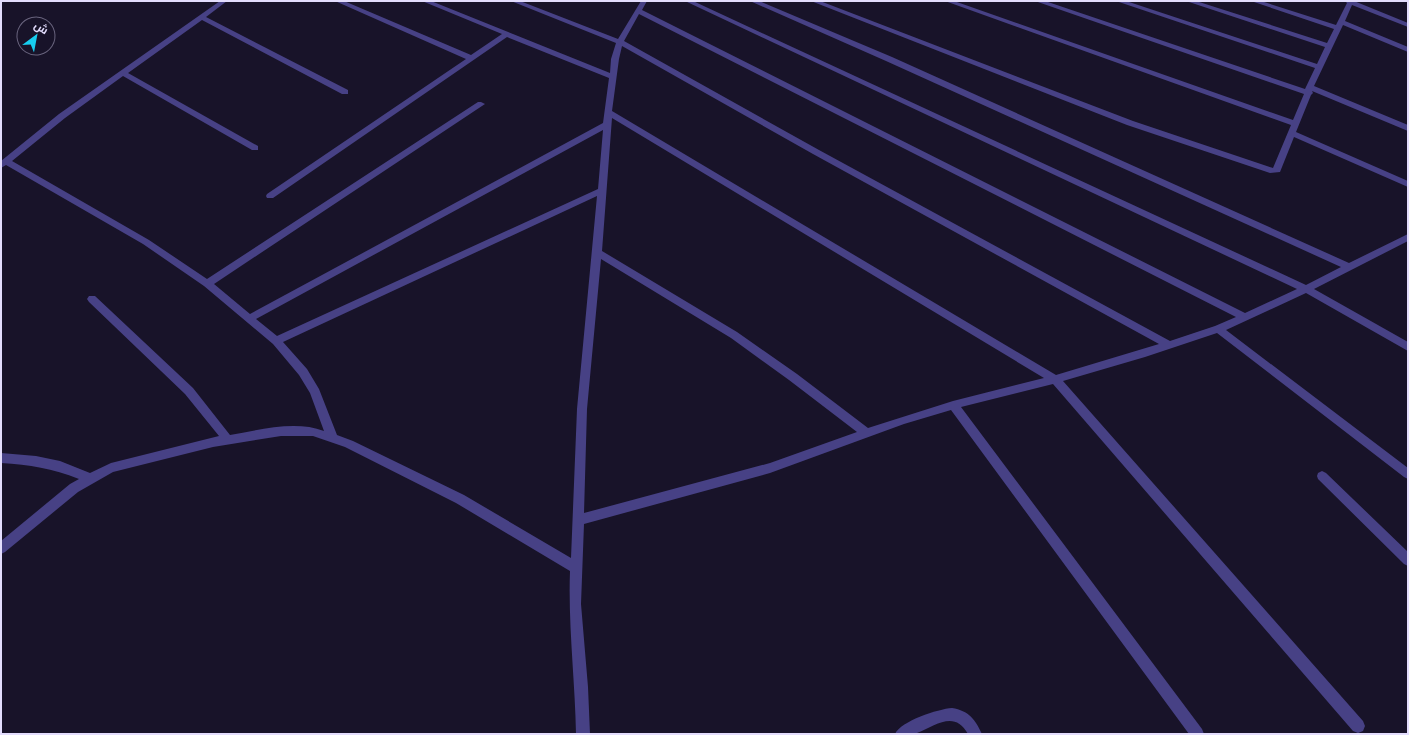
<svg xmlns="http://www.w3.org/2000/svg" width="1409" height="735" font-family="Signika,Cairo,sans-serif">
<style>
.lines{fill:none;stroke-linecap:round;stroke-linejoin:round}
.minor{fill:#474185;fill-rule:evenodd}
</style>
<rect width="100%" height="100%" fill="#181329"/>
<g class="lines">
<path class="minor" d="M220 1H227L206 17 348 90V94H342L202 20 128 73 258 146V150H252L123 76 65 118 12 161 149 240 207 279 478 102H481L485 104 214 284 250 314 603 123 609 78 507 37 273 198H267L266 196 267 194 466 59 335 1H344L471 55 502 34 422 1H431L610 73 611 59 616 43 511 1H520L618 39 641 1H647L642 10 1245 313 1297 289 685 1H693L1306 285 1341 267 886 61 750 1H759L892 57 1349 263 1408 234V241L1314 289 1408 342V351L1306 293 1226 330 1408 468V479L1404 477 1217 333 1145 357 1063 381 1363 721 1365 726 1363 731 1358 733 1353 731 1053 384 961 407 1202 729 1204 734H1189L951 410 904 424 770 473 584 524 581 604 588 687 590 734H576C575 680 568 625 570 571L456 503 345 447 313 436H281L213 447 113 472 78 492 5 552 1 554V541L70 484 79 479C52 468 30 465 1 463V453L36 456 60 461 90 473 111 463 219 436 185 394 89 302 87 299 89 296H95L193 388 230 435C260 430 295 420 324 431L310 393 299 375 273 344 204 286 143 244 6 165 1 168V161L59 114ZM639 14 1236 317 1215 326 1170 341 819 150 624 41ZM622 46 813 154 1159 344 1056 375 612 111 619 59ZM612 118 1044 378 953 401 868 428 797 374 737 332 602 251ZM603 130 598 189 277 336 256 319ZM597 196 577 409 571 558 464 495 353 441 337 435 319 389 307 369 283 342ZM601 259 731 338 789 380 857 432 770 463 584 513 587 409Z
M811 1H820L1133 121 1273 168 1291 125 945 1H954L1293 120 1304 94 1035 1H1045L1305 89 1315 68 1116 1H1126L1317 64 1325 47 1186 1H1196L1327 43 1334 29 1251 1H1261L1336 25 1347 3 1345 1H1354L1408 23V27L1352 5 1345 21 1408 47V52L1343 25 1314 86 1408 125V131L1312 91 1313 93 1311 95 1296 132 1408 181V187L1294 137 1280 172 1270 173 1127 125Z
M1322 471 1326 473 1408 552V566L1404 564 1318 479 1317 476 1318 473Z
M952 708C969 711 975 719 982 734H968C955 710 936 725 917 733 911 735 902 734 895 734 901 721 938 709 952 708Z"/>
</g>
<rect width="1409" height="735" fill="none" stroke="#e3ddfd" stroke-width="4"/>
<g transform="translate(36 36) rotate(32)"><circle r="19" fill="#181329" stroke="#69647e"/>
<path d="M0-3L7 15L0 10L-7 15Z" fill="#17cdef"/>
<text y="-6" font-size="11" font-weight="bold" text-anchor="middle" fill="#e3ddfd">ش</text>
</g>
</svg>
